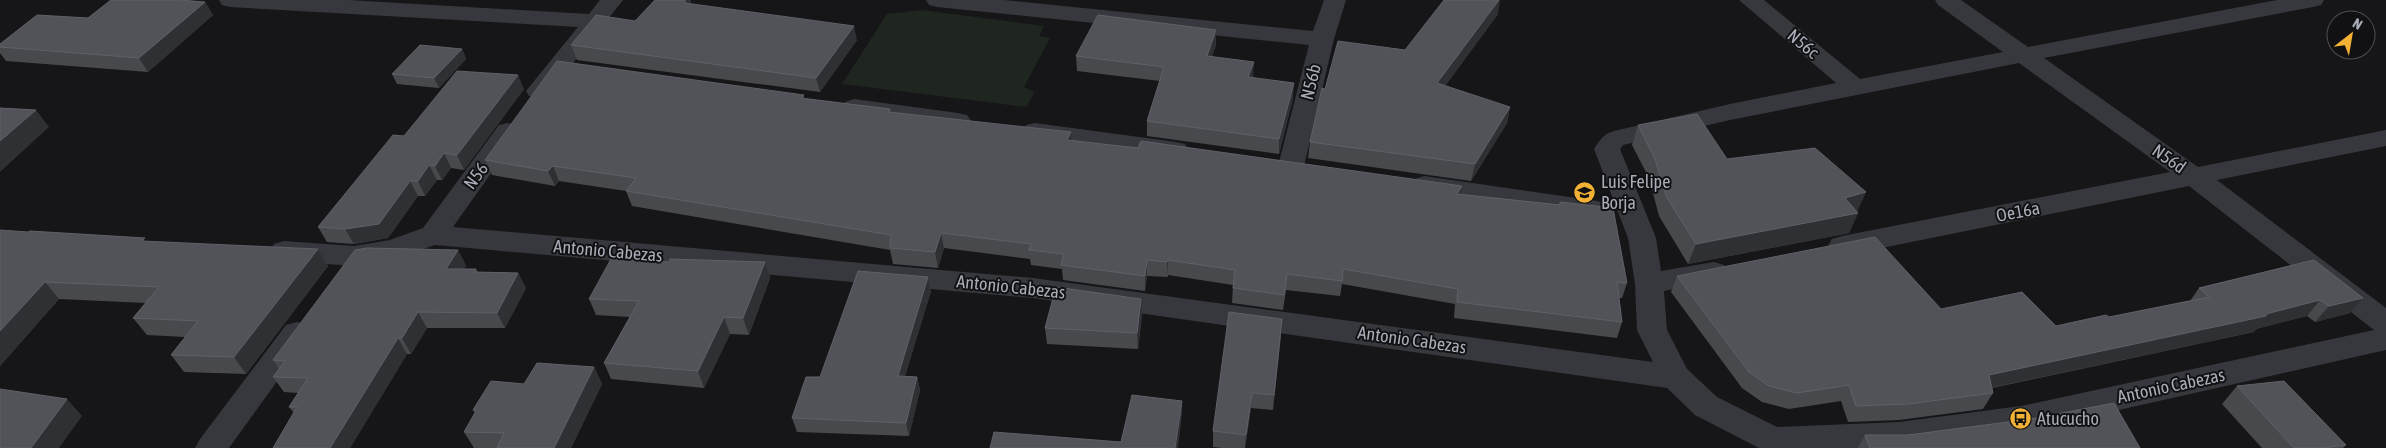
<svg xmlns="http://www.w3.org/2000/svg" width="2386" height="448" font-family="'Asap Condensed',sans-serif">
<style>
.green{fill:#1e261f}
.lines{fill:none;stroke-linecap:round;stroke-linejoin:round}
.minor{fill:#37383d;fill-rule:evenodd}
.wall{fill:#47494d}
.shaded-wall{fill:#2f3033}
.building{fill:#525359;stroke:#5f6168}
.labels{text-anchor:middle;stroke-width:4;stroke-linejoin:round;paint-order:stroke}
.street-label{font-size:18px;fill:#a8adb8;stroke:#111113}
.poi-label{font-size:18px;fill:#a8adb8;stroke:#111113;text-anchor:start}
</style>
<rect width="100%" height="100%" fill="#161618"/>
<path class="green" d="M922 10 1044 26 1039 36 1050 38 1024 87 1034 92 1027 107 842 84 887 14Z"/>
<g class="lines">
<path class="minor" d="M219 0H348L589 14 600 0H623L547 96 538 98 529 96 526 91 578 27 230 7 222 5Z
M926 0H1004L1313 31 1324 0H1346L1334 39 1304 166 1300 172 1291 175 1282 172 1278 166 1309 45 937 7 929 5Z
M1739 0H1764L1860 79 2003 52 1938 5 1935 0H1961L2028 47 2277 0H2324L2321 5 2313 7 2044 58 2198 167 2386 130V146L2217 180 2386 308V350L2021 432 1899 448H1759L1695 415 1667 388 1033 298 435 245 393 259 354 266 284 261 274 258 270 251 274 244 284 241 354 246 390 240 423 228 499 125 508 123 517 125 521 131 453 227 1033 278 1653 362 1637 330 1635 284 1628 238 1594 149C1600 140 1603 134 1614 131L1730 104 1836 83ZM2019 63 2170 172 1842 236 1832 239 1828 246 1832 253 1842 256 2189 186 2374 330 2021 406 1899 422 1777 427 1717 397 1687 369 1667 330 1664 291 1724 279 1728 272 1724 265 1714 262 1661 271 1656 238 1620 149 1623 145 1730 120Z
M854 99 958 113 967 115 971 121 967 127 958 129 845 112 842 107 845 102Z
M1035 123 1176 142 1185 144 1189 150 1185 156 1176 158 1026 137 1022 131 1026 125Z
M1424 176 1597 201 1607 204 1611 210 1607 216 1597 219 1415 191 1411 185 1415 179Z
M297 322 308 325 312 333 229 448H195L200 439 286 325Z"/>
</g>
<path class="wall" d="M655 0H691L690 4 857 40 820 92 577 60 571 45 635 21Z
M205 2 213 15 148 72 6 61 0 53V44L88 18Z
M1498 14 1445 86 1510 107 1507 123 1471 181 1308 158 1310 142 1325 89 1405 50Z
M1216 30V45L1212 56 1293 98 1279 154 1147 136V121L1160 81 1077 71 1076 56Z
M462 49 466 59 439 88 397 84 392 74Z
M524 89 464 170 451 168 442 180H437L425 196H418L388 238 354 244 327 242 318 227 404 136Z
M804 95V99L1071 140 1460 194 1559 205 1560 202 1627 283 1622 298H1619L1622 322 1617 338 1454 318 1455 304 1342 284 1340 296 1286 290 1283 310 1232 303 1233 285 1168 275V277L1147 276 1145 291 1063 280 1062 269 1031 265 1030 259 944 248 938 268 893 264 890 250 632 206 626 191 559 181 555 186 492 175 485 160Z
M1638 125 1727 159 1866 192 1857 211 1858 213 1849 233 1688 264 1659 216 1649 178 1632 145Z
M28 232 148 242 318 249 328 266 246 374 184 372 171 355 185 337 147 335 133 318 146 303 59 299 0 366Z
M458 250 466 266 464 269H476L478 272 518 273 526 288 505 328H427L411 354H407L350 448H273L294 413 289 407 298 393 284 392 273 377 279 369 273 360Z
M2314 260 2350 313 2315 322 2307 316 2256 329 2254 332 1992 388 1993 393 1983 409 1899 420 1848 422 1841 401 1789 409 1762 402 1742 388 1671 292 1677 276 1941 309 2056 326 2109 317 2190 301 2199 288Z
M669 262H765L770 278 749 335 730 334 704 388 611 379 604 363 630 317 596 315 589 299Z
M931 291 905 376 917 377 920 390 909 436 797 432 792 418 820 377Z
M1142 315 1138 349 1047 344 1045 328Z
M1281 335 1273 410 1251 408 1245 448H1222L1213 447V431Z
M594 367 602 384 571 448H474L464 432 475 413 473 410 524 384Z
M2237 386 2346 445 2343 448H2262L2222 404Z
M1865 435 2140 448H1858Z"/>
<path class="shaded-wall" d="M685 0H691L689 18 685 3Z
M1499 0H1500L1498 14 1435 100 1437 83Z
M205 2 213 15 148 72 139 58Z
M854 26 857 40 820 92 816 78Z
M1216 30V45L1207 70V56Z
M462 49 466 59 439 88 434 78Z
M1254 62 1253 77 1248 91V77Z
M518 75 524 89 464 170 457 155Z
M1294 83 1293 98 1279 154V139Z
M1510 107 1507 123 1471 181 1475 164Z
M36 110 49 127 0 172V141Z
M1071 132 1072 147 1067 140Z
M444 153 451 168 442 180 435 166Z
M429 165 437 180 425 196 418 181Z
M553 166 559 181 555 186 548 171Z
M410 181 418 196 388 238 354 244 345 229Z
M1462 186 1459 201 1457 194Z
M1866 192 1857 212 1858 213 1849 233 1688 264 1696 244Z
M941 233 944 248 938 268 935 252Z
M318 249 328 266 246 374 234 357Z
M458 250 466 266 455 284 446 269Z
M1147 260V276L1145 291V276Z
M1168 260V277L1167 262Z
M765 262 770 278 749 335 743 318Z
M518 273 526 288 505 328 497 313Z
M928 277 931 291 901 390 898 376Z
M45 282 59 299 0 366V331Z
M2363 298 2350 313 2315 322 2329 306Z
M1141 299 1142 315 1138 349 1137 333Z
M2320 300 2307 316 2256 329 2254 332 1980 390 1989 375 2266 314Z
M418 312 427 328 411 354 402 338Z
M724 317 730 334 704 388 698 371Z
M1282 319 1281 335 1273 410 1274 395Z
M398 338 407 354 350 448H330Z
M594 367 602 384 571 448H554Z
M917 377 920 390 909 436 906 423Z
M1252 393 1251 408 1245 448 1246 435Z
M67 399 82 416 59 448H31Z
M1182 401V415L1178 448H1175Z"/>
<path class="building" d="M111 0H180L205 2 139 58 0 47V44L37 15 88 18Z
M655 0H685V3L854 26 816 78 571 45 596 15 635 21Z
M1444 0H1499L1437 83 1510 107 1475 164 1310 142 1322 88 1325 89 1338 41 1405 50Z
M1098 15 1216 30 1207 56 1254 62 1248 77 1294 83 1279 139 1147 121 1164 67 1076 56Z
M420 45 462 49 434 78 392 74Z
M557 61 804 95 801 98 890 109 889 112 1071 132 1067 140 1138 148 1141 141 1462 186 1457 194 1560 205V202L1613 208 1627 283 1617 282 1622 322 1457 302 1458 289 1343 269 1342 281 1287 274 1284 295 1233 288 1235 270 1168 260 1167 262 1147 260 1145 276 1061 265 1064 254 1029 250 1031 244 941 233 935 252 890 248 891 235 626 191 636 178 553 166 548 171 485 160Z
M457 71 518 75 457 155 444 153 435 166 429 165 418 181H410L379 224 345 229 318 227 393 135 404 136Z
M0 108 36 110 0 141Z
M1697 114 1727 159 1815 148 1866 192 1845 198 1858 213 1696 244 1666 196 1655 159 1638 125Z
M0 230 28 232 30 231 145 238 142 241 318 249 234 357 171 355 198 321 133 318 159 287 45 282 0 331Z
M1875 237 1941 309 2022 292 2056 326 2106 315 2109 317 2209 297 2199 288 2314 260 2363 298 2329 306 2320 300 2266 314V316L1989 375 1993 393 1908 404 1856 406 1849 385 1797 393 1769 386 1749 372 1677 276Z
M367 248 458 250 446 269H476L474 272 518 273 497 313 418 312 402 338H398L330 448H273L297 407H289L308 378 273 377 285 361 273 360 355 250Z
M611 259 669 262 670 259 765 262 743 318 724 317 698 371 604 363 639 301 589 299Z
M858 271 928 277 898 376 917 377 906 423 792 418 806 377H820Z
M1056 287 1141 299 1137 333 1045 328Z
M1229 312 1282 319 1274 395 1252 393 1246 435 1213 431Z
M537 363 594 367 554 448H497L504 433 464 432 476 411 473 410 491 381 524 384Z
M2284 381 2346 445 2322 448H2294L2237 386Z
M0 389 67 399 31 448H0Z
M1132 395 1182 401 1175 448H990L994 432 1121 442Z
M2114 403 2140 448H1870L1865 435H1908L2031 419Z"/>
<defs>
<symbol id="school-disc" viewBox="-11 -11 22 22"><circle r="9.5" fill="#f2b134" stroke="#111113"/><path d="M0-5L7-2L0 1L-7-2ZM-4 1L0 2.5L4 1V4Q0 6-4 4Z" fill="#111"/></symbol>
<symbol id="bus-disc" viewBox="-11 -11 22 22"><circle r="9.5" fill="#f2b134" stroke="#111113"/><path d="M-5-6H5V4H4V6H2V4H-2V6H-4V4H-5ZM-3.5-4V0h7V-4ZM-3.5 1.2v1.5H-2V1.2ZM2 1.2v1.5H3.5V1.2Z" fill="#111"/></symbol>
</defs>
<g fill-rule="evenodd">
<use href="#school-disc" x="1572" y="180" width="25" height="25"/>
<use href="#bus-disc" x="2008" y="406" width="25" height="25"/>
</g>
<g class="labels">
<g class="street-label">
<text transform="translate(1803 44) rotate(40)" y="6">N56c</text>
<text transform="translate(1311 82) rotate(-76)" y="6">N56b</text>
<text transform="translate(2169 159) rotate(35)" y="6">N56d</text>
<text transform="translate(476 176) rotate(-54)" y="6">N56</text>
<text transform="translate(2018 212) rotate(-11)" y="6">Oe16a</text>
<text transform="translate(608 251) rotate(5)" y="6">Antonio Cabezas</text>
<text transform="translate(1011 287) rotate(6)" y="6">Antonio Cabezas</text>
<text transform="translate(1412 340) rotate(8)" y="6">Antonio Cabezas</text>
<text transform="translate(2171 386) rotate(-12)" y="6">Antonio Cabezas</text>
</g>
<g class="poi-label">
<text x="1601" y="188">Luis Felipe<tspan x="1601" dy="21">Borja</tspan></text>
<text x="2037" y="425">Atucucho</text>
</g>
</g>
<g transform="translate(2351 35) rotate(31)"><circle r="24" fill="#111113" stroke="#4d4f55"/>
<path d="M0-4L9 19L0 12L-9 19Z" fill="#f2b134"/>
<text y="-8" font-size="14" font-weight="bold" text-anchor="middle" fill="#a8adb8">N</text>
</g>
</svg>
